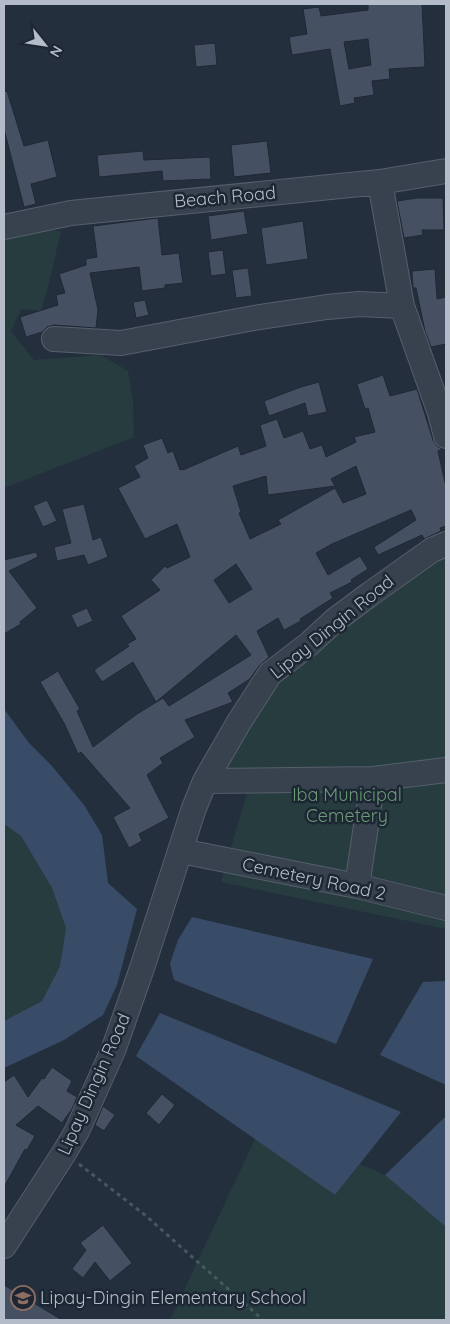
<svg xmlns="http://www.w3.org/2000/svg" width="450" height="1324" font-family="Quicksand,sans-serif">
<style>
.green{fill:#263c3f}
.water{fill:#394c67}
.building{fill:#455162;stroke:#1f2835;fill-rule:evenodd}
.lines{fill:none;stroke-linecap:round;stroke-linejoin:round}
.minor-casing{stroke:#565f6c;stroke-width:26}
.path{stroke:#44595c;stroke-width:3;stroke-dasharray:4 4;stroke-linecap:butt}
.minor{stroke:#38414e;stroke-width:24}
.labels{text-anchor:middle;stroke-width:5;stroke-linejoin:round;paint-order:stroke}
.street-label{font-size:18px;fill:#b4bcc9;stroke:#1d2633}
.park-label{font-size:18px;fill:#6b9a76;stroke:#1d2633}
.poi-label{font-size:18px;fill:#b4bcc9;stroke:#1d2633;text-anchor:start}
</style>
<rect width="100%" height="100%" fill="#242f3e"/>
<path class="green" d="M9 229 61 231 49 283 41 311 21 309 11 331 34 360 101 355 128 371 133 401 134 437 4 488V231Z
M446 548V929L221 882 251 779H213L277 674Z
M4 824 21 836 52 888 66 928 60 966 42 1001 4 1021Z
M255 1139 335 1195 360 1164 385 1175 446 1227V1320H170Z"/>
<path class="water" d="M4 709 29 743 52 766 84 805 102 835 108 883 137 909 117 985 103 1015 64 1040 4 1068V1021L42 1001 60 966 66 928 52 888 21 836 4 824Z
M192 917 373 959 336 1044 174 980 170 964 178 940Z
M446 981V1085L380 1055 423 982Z
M160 1013 401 1112 335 1195 136 1056Z
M445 1117H446V1227L385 1175Z"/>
<path class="building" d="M368 4H422L425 67 389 69 390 79 372 81 374 95 354 98 355 103 340 106 330 49 292 55 289 37 307 34 303 9 319 7 321 16 368 10ZM368 39 371 65 349 69 344 42Z
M215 43 217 65 196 67 194 45Z
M7 91 24 146 48 140 57 177 31 184 36 204 24 207 4 129V92Z
M267 141 271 173 234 177 231 145Z
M143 151 144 160 210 157 211 179 163 181 162 171 99 177 97 155Z
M417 198H443L444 230H422L423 235 404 238 397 201Z
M244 211 248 234 211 240 208 216Z
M158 218 162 255 179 253 183 283 165 285V288L142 291 139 267 90 273 98 310 96 328 54 325 47 327 42 332 26 337 20 317 58 305 56 295 65 293 59 274 86 265V259L97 257 93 226Z
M303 221 308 259 266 265 261 228Z
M223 250 226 274 211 276 208 252Z
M248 268 252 296 236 298 232 270Z
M435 269 437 299 446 297V344L431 347 425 331 416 288H413L412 271Z
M145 300 149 315 136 318 133 302Z
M383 375 390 396 417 389 433 440 437 446 442 449 438 451 446 487V526L440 528 441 531 424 539 422 535 378 555 374 547 416 520 411 510 332 544 316 553 328 575 360 556 368 569 351 580 352 582 330 593 333 598 300 619 301 621 284 630 278 618 257 631 269 657 259 666 250 679 228 693 233 702 185 720 195 737 160 758 163 763 147 775 169 818 139 834 142 841 129 848 113 817 130 808 81 752 78 754 64 723 40 682 58 671 80 709 77 711 93 747 137 714 163 698 169 706 251 655 236 635 156 702 133 662 102 682 94 670 129 646 127 644 136 639 121 616 160 590 151 580 165 566 167 568 190 557 177 524 145 539 118 488 140 477 134 466 148 458 143 445 162 438 168 453 173 451 180 470 183 469V470L238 446 241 455 266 446 260 425 277 419 284 438 303 431 310 449 322 445 326 457 356 442 354 437 375 432 368 408 365 409 357 384ZM356 466 366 494 343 503 335 488 278 520 281 524 250 539 239 513 241 512 233 486 266 476 268 495 335 486 331 479ZM236 564 252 589 229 603 214 580Z
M319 382 327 412 308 416 305 403 269 416 264 401 301 387Z
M47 500 57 521 43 527 33 506Z
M84 504 93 540 101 537 108 557 88 565 84 555 57 561 54 547 71 543 62 509Z
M36 552 38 557 9 571 37 608 20 622 21 624 4 634V560Z
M87 608 93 621 77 628 71 615Z
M52 1067 72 1081 67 1091 77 1097 72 1109 62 1123 38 1106 16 1125 35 1136 27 1150 25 1149 4 1187V1082L14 1075 28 1097 42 1078 44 1079Z
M162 1094 175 1105 159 1125 146 1113Z
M103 1106 115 1115 104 1131 95 1125Z
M103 1225 132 1263 110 1281 95 1262 83 1278 72 1269 86 1250 80 1243Z
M4 1285 62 1320H4Z"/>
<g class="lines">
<defs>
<path id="minor" d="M380 182 402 306 440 413 446 436
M4 227 71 213 380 182 446 171
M54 339 121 343 254 318 327 307 359 304 402 306
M205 781 373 779 446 770
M181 851 357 886 446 908
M357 886 373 779
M4 1246 64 1153 77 1131 114 1048 142 968 194 808 205 781 239 722 270 674 309 644 334 621 370 594 432 550 446 544"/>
</defs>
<use href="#minor" class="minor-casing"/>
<path class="path" d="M79 1164 145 1215 263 1320"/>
<use href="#minor" class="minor"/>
</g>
<defs>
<symbol id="school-ring" viewBox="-11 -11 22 22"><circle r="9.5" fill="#1d2633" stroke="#8d6e63" stroke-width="1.5"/><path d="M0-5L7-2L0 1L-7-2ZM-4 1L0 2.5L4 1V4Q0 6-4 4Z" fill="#8d6e63"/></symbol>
</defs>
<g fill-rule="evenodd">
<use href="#school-ring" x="9" y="1284" width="28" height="28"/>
</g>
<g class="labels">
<g class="street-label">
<text transform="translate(225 197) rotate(-5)" y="6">Beach Road</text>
<text transform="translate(332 627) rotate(-39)" y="6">Lipay Dingin Road</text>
<text transform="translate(314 879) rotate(12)" y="6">Cemetery Road 2</text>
<text transform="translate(94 1084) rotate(-66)" y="6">Lipay Dingin Road</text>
</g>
<g class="park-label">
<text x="347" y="801">Iba Municipal<tspan x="347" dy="21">Cemetery</tspan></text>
</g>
<g class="poi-label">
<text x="40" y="1304">Lipay-Dingin Elementary School</text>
</g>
</g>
<rect width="450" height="1324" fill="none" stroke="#b4bcc9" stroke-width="10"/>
<g transform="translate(45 45) rotate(120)" stroke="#1d2633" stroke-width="4" paint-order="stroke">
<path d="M0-4L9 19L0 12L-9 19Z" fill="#b4bcc9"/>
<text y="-8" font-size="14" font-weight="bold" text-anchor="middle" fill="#b4bcc9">N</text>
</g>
</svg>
